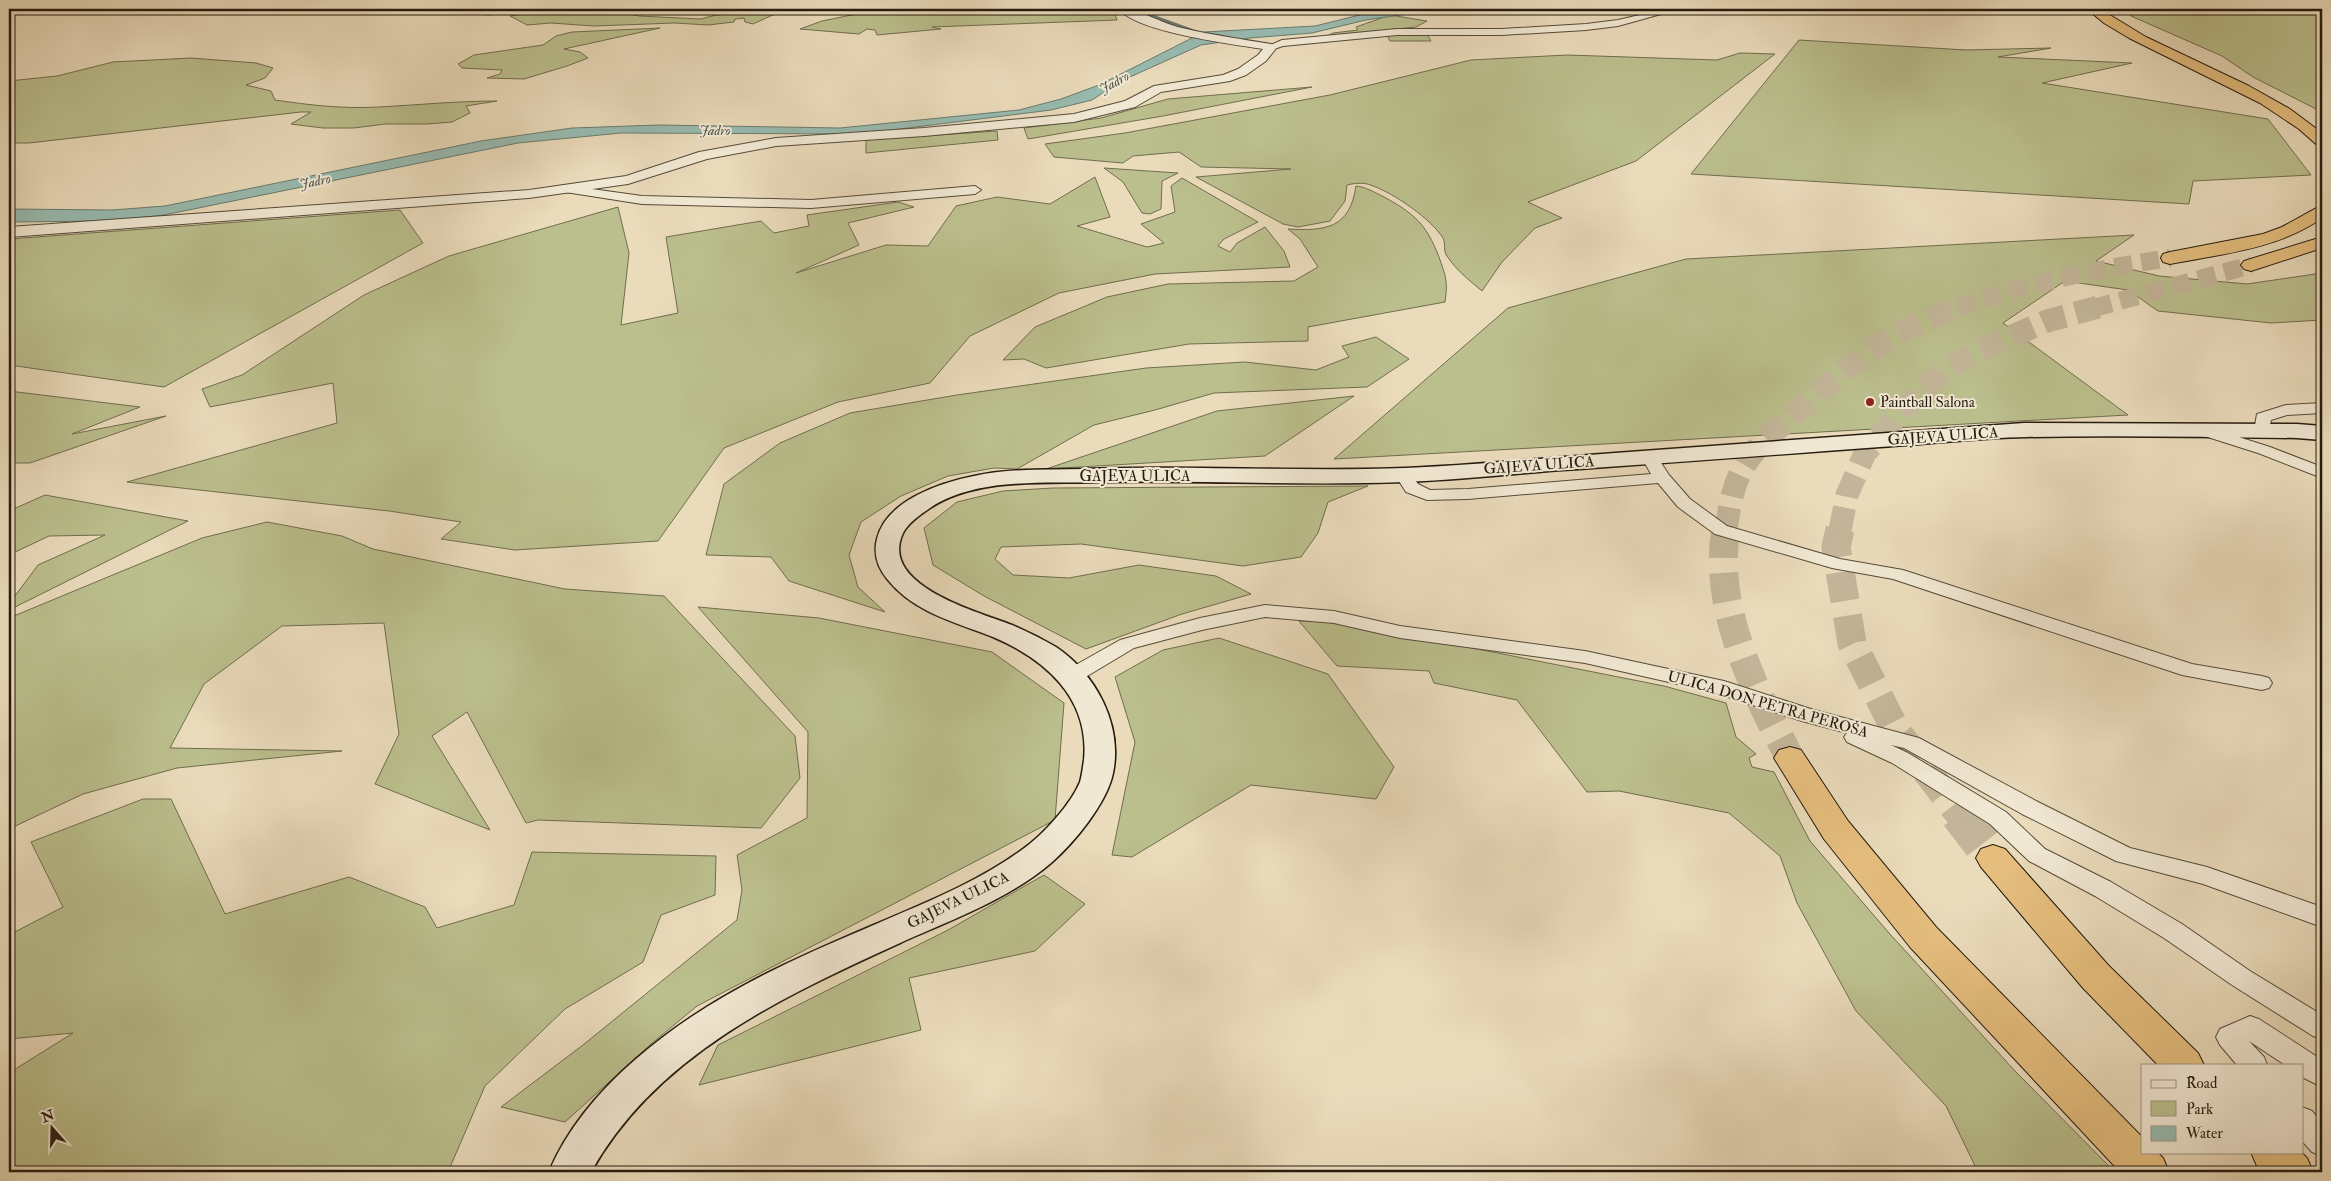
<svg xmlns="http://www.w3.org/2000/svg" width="2331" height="1181" font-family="'IM FELL Double Pica',serif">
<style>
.green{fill:#bbbf8d;stroke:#706d4e}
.water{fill:#98bbb1;stroke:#6a7b70}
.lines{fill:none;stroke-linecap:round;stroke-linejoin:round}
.stream{stroke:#6a7b70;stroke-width:3}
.trunk-tunnel-far3{stroke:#c3b599;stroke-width:18;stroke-dasharray:18 9;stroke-linecap:butt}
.trunk-tunnel-far2{stroke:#c3b599;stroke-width:23;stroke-dasharray:23 11;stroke-linecap:butt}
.trunk-tunnel-far1{stroke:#c3b599;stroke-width:29;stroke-dasharray:29 15;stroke-linecap:butt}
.trunk-tunnel{stroke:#c3b599;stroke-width:38;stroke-dasharray:38 19;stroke-linecap:butt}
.minor-casing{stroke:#564b3a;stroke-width:2}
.tertiary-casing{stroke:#564b3a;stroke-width:2}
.secondary-casing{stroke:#251b0f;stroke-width:3}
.trunk-casing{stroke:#251b0f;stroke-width:2}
.minor{fill:#f1e8d3;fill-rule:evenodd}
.tertiary{fill:#f1e8d3;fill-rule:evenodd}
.secondary{fill:#f1e8d3;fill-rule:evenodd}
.trunk{fill:#e5be7e;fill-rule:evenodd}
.poi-dot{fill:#8f2418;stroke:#f1e8d3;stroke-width:2}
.labels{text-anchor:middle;stroke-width:4;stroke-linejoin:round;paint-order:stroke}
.far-water-label{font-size:14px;font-style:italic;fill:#4d5348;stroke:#f1e8d3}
.poi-label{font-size:15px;fill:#251b0f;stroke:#f1e8d3;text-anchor:start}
.street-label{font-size:15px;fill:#251b0f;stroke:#f1e8d3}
</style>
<rect width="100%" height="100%" fill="#eadbbb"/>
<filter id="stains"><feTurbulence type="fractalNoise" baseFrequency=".004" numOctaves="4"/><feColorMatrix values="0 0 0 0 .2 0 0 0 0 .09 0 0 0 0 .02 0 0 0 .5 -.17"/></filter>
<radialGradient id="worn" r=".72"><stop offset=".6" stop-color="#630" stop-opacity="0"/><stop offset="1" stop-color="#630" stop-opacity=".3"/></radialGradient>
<path class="green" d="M470 9H609L639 16 701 19 716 15 743 13H777L753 24 745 22 744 18 735 19 734 22 708 25 675 23 594 26 551 23 527 25 510 16 524 14 531 9C507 10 490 21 466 10Z
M881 9H1093L1095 12H1114L1117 20 932 27 941 29 877 35 875 30 867 29 859 34 800 29 822 21Z
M2124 9H2306L2322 16V112L2253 77 2222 56 2131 16Z
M1390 15 1427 21 1416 27 1327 36 1333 33 1358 30 1356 27Z
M660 28 564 49 580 52 588 58 567 66 524 79 487 78 500 74 502 70 462 68 458 64 474 55 543 45 556 36 572 32Z
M1427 34 1431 41H1390L1387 35Z
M1799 40 1966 50 2051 48 1998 57 2132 63 2042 83 2268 119 2311 175 2193 181 2189 204 1691 174Z
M1740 53 1775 54 1636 161 1528 202 1562 218 1535 228 1502 262 1482 291C1469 280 1456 270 1447 256 1443 251 1446 244 1443 238 1431 219 1395 194 1373 186 1365 182 1355 183 1347 185L1345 201 1330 221 1298 227 1283 224 1196 177 1291 169 1201 167 1179 152 1133 156 1123 163 1054 157 1045 144 1125 133 1330 95 1471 60 1567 55 1717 60Z
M191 58 256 63 273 68 265 78 246 85 271 91 275 100C309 105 343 109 378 107 418 105 457 101 497 101L466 106 470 113 452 122 427 124H385L354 128H323L291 124 311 112H301L29 143H9V81L57 76 113 62Z
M1312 87 1163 116 1028 139 1024 128 1101 118 1168 99Z
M997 131 998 140 866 153V140Z
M1104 168 1178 173 1162 181 1161 209 1150 214 1142 213 1123 182Z
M1095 177 1110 217 1077 226 1147 247 1164 243 1141 224 1175 212 1171 186 1182 178 1258 222 1224 239 1218 246 1230 252 1237 243 1265 227 1284 251 1290 267 1155 274 1059 293 970 336 930 383 838 402 724 448 658 541 515 550 441 539 461 522 389 511 127 482 337 423 333 383 210 407 202 389 242 375 364 295 449 256 618 207 629 253 621 325 678 313 666 237 761 221 774 233 809 226 807 215 898 202 914 207 848 223 859 245 796 273 886 245 928 246 956 206 997 197 1050 204Z
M1356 186C1366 187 1374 192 1384 197 1415 214 1426 224 1439 257 1446 277 1448 281 1445 302L1308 327V341L1189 344 1046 368 1024 359 1003 360 1035 327 1107 297 1168 284 1294 281 1318 267 1300 239 1288 229C1325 231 1350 229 1356 186Z
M400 210 423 243 164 387 9 365V239Z
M2134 235 2096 261 2159 276 2247 284 2322 273V320L2271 323 2158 311 2128 290 2065 281 2003 323 2128 415 1334 459 1508 308 1686 259Z
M1376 337 1409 359 1367 387 1214 393 1155 410 1094 425 1017 469 994 468 948 476 901 496 861 522 849 555 858 587 885 612 789 581 771 557 706 555 724 484 780 443 850 413 957 395 1146 368 1245 362 1316 370 1349 357 1342 346Z
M9 391 140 407 72 434 166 416 30 463H9Z
M1354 396 1265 456 1046 469 1217 411Z
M1368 486 1328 502 1318 533 1301 557 1243 566 1081 544 1001 547 995 559 1013 575 1069 578 1139 565 1216 576 1251 594 1182 614 1086 649 984 596 933 565 924 528 957 502 1003 491 1053 488Z
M45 495 188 521 9 610V604L38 565 105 535 49 536 9 555V511Z
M267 522 342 536 373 549 565 589 664 596 795 736 800 778 761 828 538 820 526 823 467 712 432 736 490 830 375 784 399 734 384 623 282 626 204 684 170 748 342 751 177 768 83 794 9 829V618L202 538Z
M698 607 819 618 992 652 1064 703 1055 820 697 1006 651 1044 565 1122 501 1107 583 1045 737 920 742 890 737 855 807 818 808 732Z
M1299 621H1336L1664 686 1726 703 1736 737 1756 754 1749 758 1752 767 1774 772 1810 841 1889 933 2015 1071 2115 1172H1978L1946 1106 1856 1011 1797 903 1780 856 1729 813 1619 791 1587 792 1517 700 1434 683 1429 671 1337 666Z
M1219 638 1328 674 1394 767 1376 799 1251 785 1132 857 1112 855 1135 742 1115 677 1163 650Z
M143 799H171L225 914 349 877 425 907 437 928 514 905 532 852 716 856 715 895 661 915 643 962 565 1009 485 1086 448 1172H9V1073L73 1033 9 1039V935L63 907 31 842Z
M1044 875 1085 904 1035 951 909 978 921 1030 699 1085 718 1045 948 930Z"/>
<path class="water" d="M1384 9H1441L1366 20 1312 33 1250 38 1201 45 1121 81 1092 100 1051 110 860 134 621 133 518 143 164 215 110 221 9 222V209L112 210 165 206 481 141 572 128 659 125 840 128 1019 110 1061 99 1099 85 1204 32 1315 26Z"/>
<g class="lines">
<path class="stream" d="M1133 9 1199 33"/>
<path class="trunk-tunnel-far3" d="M1958 308C2026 283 2098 269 2170 258
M2094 308 2251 265"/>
<path class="trunk-tunnel-far2" d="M1726 530C1729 509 1732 487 1743 468 1755 446 1777 430 1796 413 1825 387 1854 360 1888 339 1911 326 1936 316 1961 307
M1840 530 1847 495 1865 453 1904 409 1945 369 1987 347 2047 321 2098 307"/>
<path class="trunk-tunnel-far1" d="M1726 529C1712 606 1755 692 1790 758
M1840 529 1836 547 1852 643 1896 731 1960 815"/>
<path class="trunk-tunnel" d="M1959 814 1993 858"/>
<defs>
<path id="minor" d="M1666 9H1679L1618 26 1586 30 1501 35H1397L1283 46 1271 50 1266 47 1282 40 1397 29H1501L1586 24 1618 20Z
M563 185 642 196 811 200 975 186 981 190 975 194 811 208 642 204 559 191 557 189Z
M2322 403V413L2287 415 2271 420 2268 434H2256L2254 431 2257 414 2286 405Z
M2201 425 2270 447 2322 467V478L2258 453 2195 433 2193 430 2195 427Z
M1650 453 1656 455 1669 475 1690 499 1727 526 1840 559 1903 570 2192 664 2262 676 2269 678 2272 683 2269 688 2262 690 2182 675 1893 579 1832 568 1715 534 1678 507 1658 483 1468 499 1427 500 1406 492 1395 475 1397 471H1409L1418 484 1430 490 1468 489 1651 474 1642 458 1644 455Z
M1265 605 1334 611 1400 626 1585 651 1724 681 1814 710 1919 738 2038 802 2130 848 2207 867 2322 907V927L2203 884 2116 861 2022 814 1904 748 1891 745 1908 753 2006 812 2045 849 2111 882 2182 924 2250 971 2322 1015V1039L2313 1036 2232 985 2164 938 2095 896 2029 861 1990 824 1892 763 1847 742 1844 737 1847 733 1802 721 1713 692 1585 663 1400 638 1334 623 1265 617 1202 630 1134 648 1079 681 1072 683 1065 681 1062 676 1065 671 1120 640 1200 618Z
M2250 1016 2259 1019 2322 1060V1087L2302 1077V1065H2285L2249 1041 2264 1057 2267 1065H2237L2220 1045 2216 1037 2220 1029Z
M2302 1107 2312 1111 2322 1123V1156L2312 1152 2302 1141Z"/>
<path id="tertiary" d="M1119 9C1141 9 1160 23 1182 28 1211 35 1241 39 1271 44L1277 47 1266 61 1246 75 1230 81 1161 92 1135 107 1074 122 924 136 776 146 707 159 628 184 529 198 9 237V227L529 190 626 176 699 152 776 138 924 128 1074 114 1125 101 1154 86 1223 75 1238 69 1258 55 1263 49C1232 44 1136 32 1119 9Z"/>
<path id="secondary" d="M2024 423 2297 424 2322 426V440L2297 438C2207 437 2117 435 2027 437 1978 438 1929 444 1880 447 1775 455 1669 463 1563 470 1510 474 1457 480 1404 482 1302 486 1199 480 1097 482 1043 484 977 477 930 508 921 514 908 523 903 533 878 586 980 612 1012 625 1026 631 1042 639 1056 647 1096 674 1123 725 1113 773 1107 803 1074 843 1051 863 1011 897 959 917 911 938 791 993 658 1051 591 1172H549C567 1129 600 1090 636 1059 710 995 787 962 876 924 927 902 978 882 1023 849 1043 835 1071 804 1080 782 1082 776 1083 766 1084 760 1090 698 1045 659 993 637 955 622 915 613 888 580 878 568 873 555 877 539 886 501 939 483 974 476 1009 468 1048 470 1084 469 1191 465 1298 472 1405 468 1475 465 1545 458 1615 453 1751 443 1888 433 2024 423Z"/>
<path id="trunk" d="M2087 9H2100L2146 37 2249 86 2290 109 2322 133V146L2316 144 2299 129 2260 103 2129 38 2104 23Z
M2322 205V218C2278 249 2222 254 2170 264L2163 262 2161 258 2163 254 2170 252 2263 234 2282 227Z
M2322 237V248L2251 271 2244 269 2241 265 2244 261Z
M1790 747 1801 750 1848 821 1936 927 2142 1137V1152H2157L2163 1158 2169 1172H2120L1910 947 1824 839 1779 766 1774 758 1779 750Z
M1993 845 2005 849 2109 966 2198 1053 2204 1065H2158L2083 988 1981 867 1976 858 1981 849Z
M2251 1152H2301L2307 1158 2313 1172H2264L2257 1166Z"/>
</defs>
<use href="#minor" class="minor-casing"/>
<use href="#tertiary" class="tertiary-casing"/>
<use href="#secondary" class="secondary-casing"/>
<use href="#trunk" class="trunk-casing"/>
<use href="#minor" class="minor"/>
<use href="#tertiary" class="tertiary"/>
<use href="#secondary" class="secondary"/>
<use href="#trunk" class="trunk"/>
</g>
<circle class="poi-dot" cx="1870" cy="402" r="5"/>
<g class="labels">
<g class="far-water-label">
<text transform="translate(1114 82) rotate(-29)" y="5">Jadro</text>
<text x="715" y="135">Jadro</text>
<text transform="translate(315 181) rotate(-12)" y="5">Jadro</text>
</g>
<g class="poi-label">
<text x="1880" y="407">Paintball Salona</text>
</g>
<g class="street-label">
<text transform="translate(1943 436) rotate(-4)" y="5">GAJEVA ULICA</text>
<text transform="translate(1539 465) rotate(-4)" y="5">GAJEVA ULICA</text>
<text x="1135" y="481">GAJEVA ULICA</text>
<text transform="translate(1768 704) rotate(16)" y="5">ULICA DON PETRA PEROŠA</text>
<text transform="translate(958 900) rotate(-26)" y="5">GAJEVA ULICA</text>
</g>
</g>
<rect width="2331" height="1181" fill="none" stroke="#eadbbb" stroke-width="30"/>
<rect x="10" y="10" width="2311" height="1161" fill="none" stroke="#251b0f" stroke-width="2.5"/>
<rect x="15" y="15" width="2301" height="1151" fill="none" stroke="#251b0f"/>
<rect x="2141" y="1064" width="162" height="90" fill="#f1e8d3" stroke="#9f9685"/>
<rect x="2151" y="1080" width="25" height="8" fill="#f1e8d3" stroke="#9f9685"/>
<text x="2186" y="1088" font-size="15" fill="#251b0f">Road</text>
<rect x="2151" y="1101" width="25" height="15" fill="#bbbf8d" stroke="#9f9685"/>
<text x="2186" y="1114" font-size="15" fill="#251b0f">Park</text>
<rect x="2151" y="1126" width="25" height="15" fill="#98bbb1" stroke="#9f9685"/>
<text x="2186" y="1138" font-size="15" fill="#251b0f">Water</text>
<g transform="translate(52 1128) rotate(340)" stroke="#f1e8d3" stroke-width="4" paint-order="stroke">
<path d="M0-4L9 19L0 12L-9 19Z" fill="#251b0f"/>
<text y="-8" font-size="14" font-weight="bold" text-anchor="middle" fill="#251b0f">N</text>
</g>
<rect width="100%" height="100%" filter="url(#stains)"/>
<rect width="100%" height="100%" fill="url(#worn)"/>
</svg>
